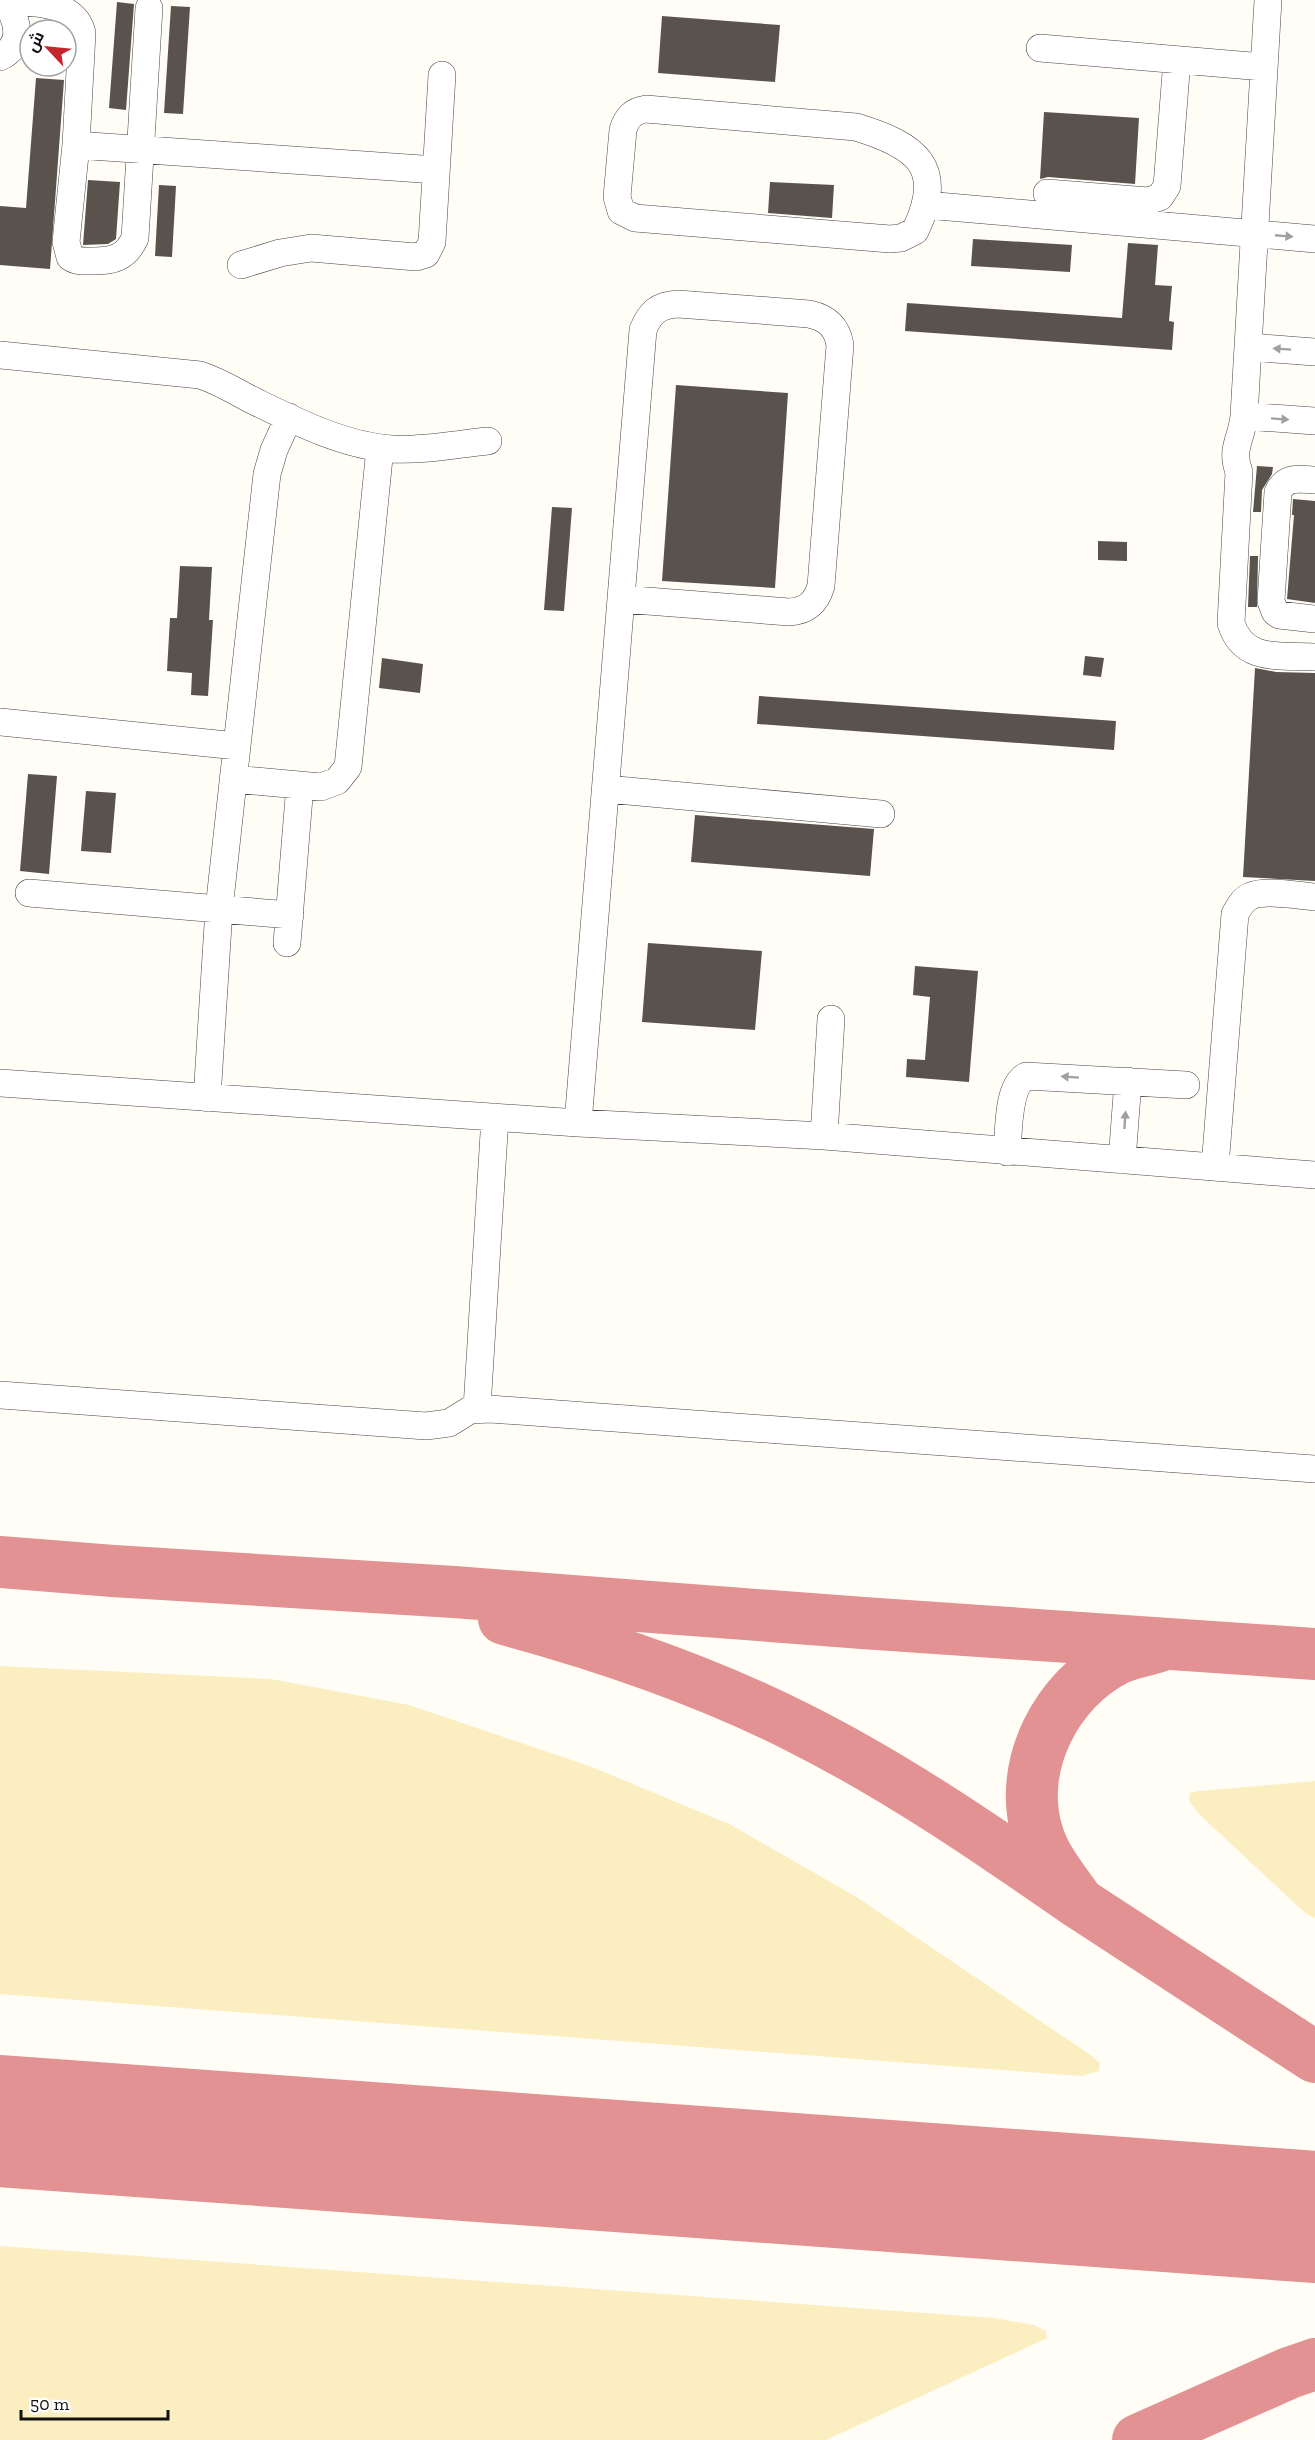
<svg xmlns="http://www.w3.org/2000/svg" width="1315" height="2440" font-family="'Zilla Slab',Cairo,serif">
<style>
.sand{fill:#fbeec1}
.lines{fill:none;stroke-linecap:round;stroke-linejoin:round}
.taxiway{stroke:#e29292;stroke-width:52}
.runway{stroke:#e29292;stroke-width:132}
.building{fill:#5a524d}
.minor-casing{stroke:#444;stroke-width:28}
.minor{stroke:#fff;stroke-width:27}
.oneway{fill:#a0a0a0}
</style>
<rect width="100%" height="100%" fill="#fffdf5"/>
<path class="sand" d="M0 1666 271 1679 409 1705 592 1767 731 1825 858 1898 1092 2056 1100 2063 1099 2071 1081 2076 0 1994Z
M1315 1781V1918L1304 1912 1199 1814 1189 1801 1190 1793 1199 1791Z
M0 2246 994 2318 1034 2325 1046 2331 1047 2338 826 2440H0Z"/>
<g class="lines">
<path class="taxiway" d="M0 1562 113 1571 454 1592 863 1623 1315 1654
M504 1619C604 1646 704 1680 797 1727 897 1777 988 1840 1079 1903
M1157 1647C1144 1651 1129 1653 1117 1659 1057 1689 1017 1765 1037 1832 1044 1858 1064 1881 1079 1903L1315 2057
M1138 2440 1289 2373 1315 2364"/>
<path class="runway" d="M0 2121 1315 2217"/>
</g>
<path class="building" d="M117 2 134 4 126 110 109 108Z
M171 6 190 7 183 114 164 113Z
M662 16 780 25 775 82 658 73Z
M36 78 64 80 50 269 0 265V206L26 208Z
M1044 112 1139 118 1135 184 1048 177 1040 179Z
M88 180 120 182 116 239 108 244 83 245Z
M770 182 834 185 832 218 768 213Z
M159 185 176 186 172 257 155 256Z
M973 239 1072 245 1070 272 971 266Z
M1128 243 1158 245 1155 285 1172 286 1169 321 1174 322 1172 350 905 331 907 303 1122 318Z
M676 385 788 393 775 588 662 581Z
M1257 466 1273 467 1272 474 1262 490 1261 512H1253Z
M1293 499 1315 501V603L1287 599 1294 515H1292Z
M552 507 572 508 564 611 544 610Z
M1098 541 1127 542V561L1098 560Z
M1250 556H1258L1257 607H1248Z
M180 566 212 567 209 620H213L208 696 191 695 192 673 167 671 170 618H177Z
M1085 656 1104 658 1101 677 1083 675Z
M382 658 423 664 420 693 379 688Z
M1255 668 1276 672 1315 673V881L1243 877Z
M759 696 1116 721 1114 750 757 724Z
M28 774 57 776 49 874 20 871Z
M86 791 116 793 111 853 81 851Z
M695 815 874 829 870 876 691 862Z
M648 943 762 951 755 1030 642 1022Z
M915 966 978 971 969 1082 906 1077 907 1059 925 1060 930 997 913 995Z"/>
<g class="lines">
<defs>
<path id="minor" d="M1268 0 1244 416C1242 439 1230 448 1239 472L1231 623C1243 663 1281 655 1315 657
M0 1C28 2 74 0 82 33L76 145 66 242 70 257C77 262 84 261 93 261 113 261 126 258 135 238L149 8
M1040 48 1263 67
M0 57C25 45 18 20 5 1
M646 109 856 127C915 145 947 166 915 231L901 238 890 239 635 218 621 211 617 197 623 130C627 117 633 111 646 109Z
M76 145 436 170
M1047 193 1148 201 1160 197 1167 186 1177 60
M926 205 1315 239
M241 265 280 253 311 248 416 257 426 254 432 242 442 75
M1249 347 1315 352
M0 355 200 375C224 383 237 393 258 403 299 423 346 446 392 449 423 451 457 444 488 441
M1244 416 1315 421
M1315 480C1299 479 1286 476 1278 492L1271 601 1275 612 1279 615 1315 619
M0 722 237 746
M233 779 321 787 337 781 348 767 380 448
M606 789 881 814
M29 893 290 915
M287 943 300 785
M0 1083 578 1123 824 1136 1315 1175
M207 1098 219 909 267 474 274 450 289 417
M578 1123 643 330C650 312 659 305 678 304L809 314C828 318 837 327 840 345L821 586C816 603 807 611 789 612L621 599
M824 1136 831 1019
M1007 1152C1009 1131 1007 1087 1026 1076L1186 1085
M1122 1160 1128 1081
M1215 1167 1235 914C1239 907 1243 899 1251 896 1265 889 1299 896 1315 897
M0 1395 426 1426 449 1423 470 1410 490 1409 1315 1469
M477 1408 495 1117"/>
</defs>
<use href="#minor" class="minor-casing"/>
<use href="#minor" class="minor"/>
</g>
<defs><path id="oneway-solid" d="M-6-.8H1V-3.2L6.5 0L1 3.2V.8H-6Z" transform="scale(1.5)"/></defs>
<g class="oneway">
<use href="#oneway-solid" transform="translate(1284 236) rotate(5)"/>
<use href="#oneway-solid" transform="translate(1282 349) rotate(-176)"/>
<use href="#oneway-solid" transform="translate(1280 419) rotate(4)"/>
<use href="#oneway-solid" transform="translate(1070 1077) rotate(-176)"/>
<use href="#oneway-solid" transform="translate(1125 1120) rotate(-86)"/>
</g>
<g transform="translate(48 48) rotate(296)"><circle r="28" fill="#ffffff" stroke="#a0a0a0" stroke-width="1.5"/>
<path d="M0-4.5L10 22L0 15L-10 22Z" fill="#c4262e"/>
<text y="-9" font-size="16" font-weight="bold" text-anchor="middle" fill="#111111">ش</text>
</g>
<path d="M21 2410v9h147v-9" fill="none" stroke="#111111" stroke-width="3"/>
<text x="30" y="2410" font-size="18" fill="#111111" stroke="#ffffff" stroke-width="4.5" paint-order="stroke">50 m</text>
</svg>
